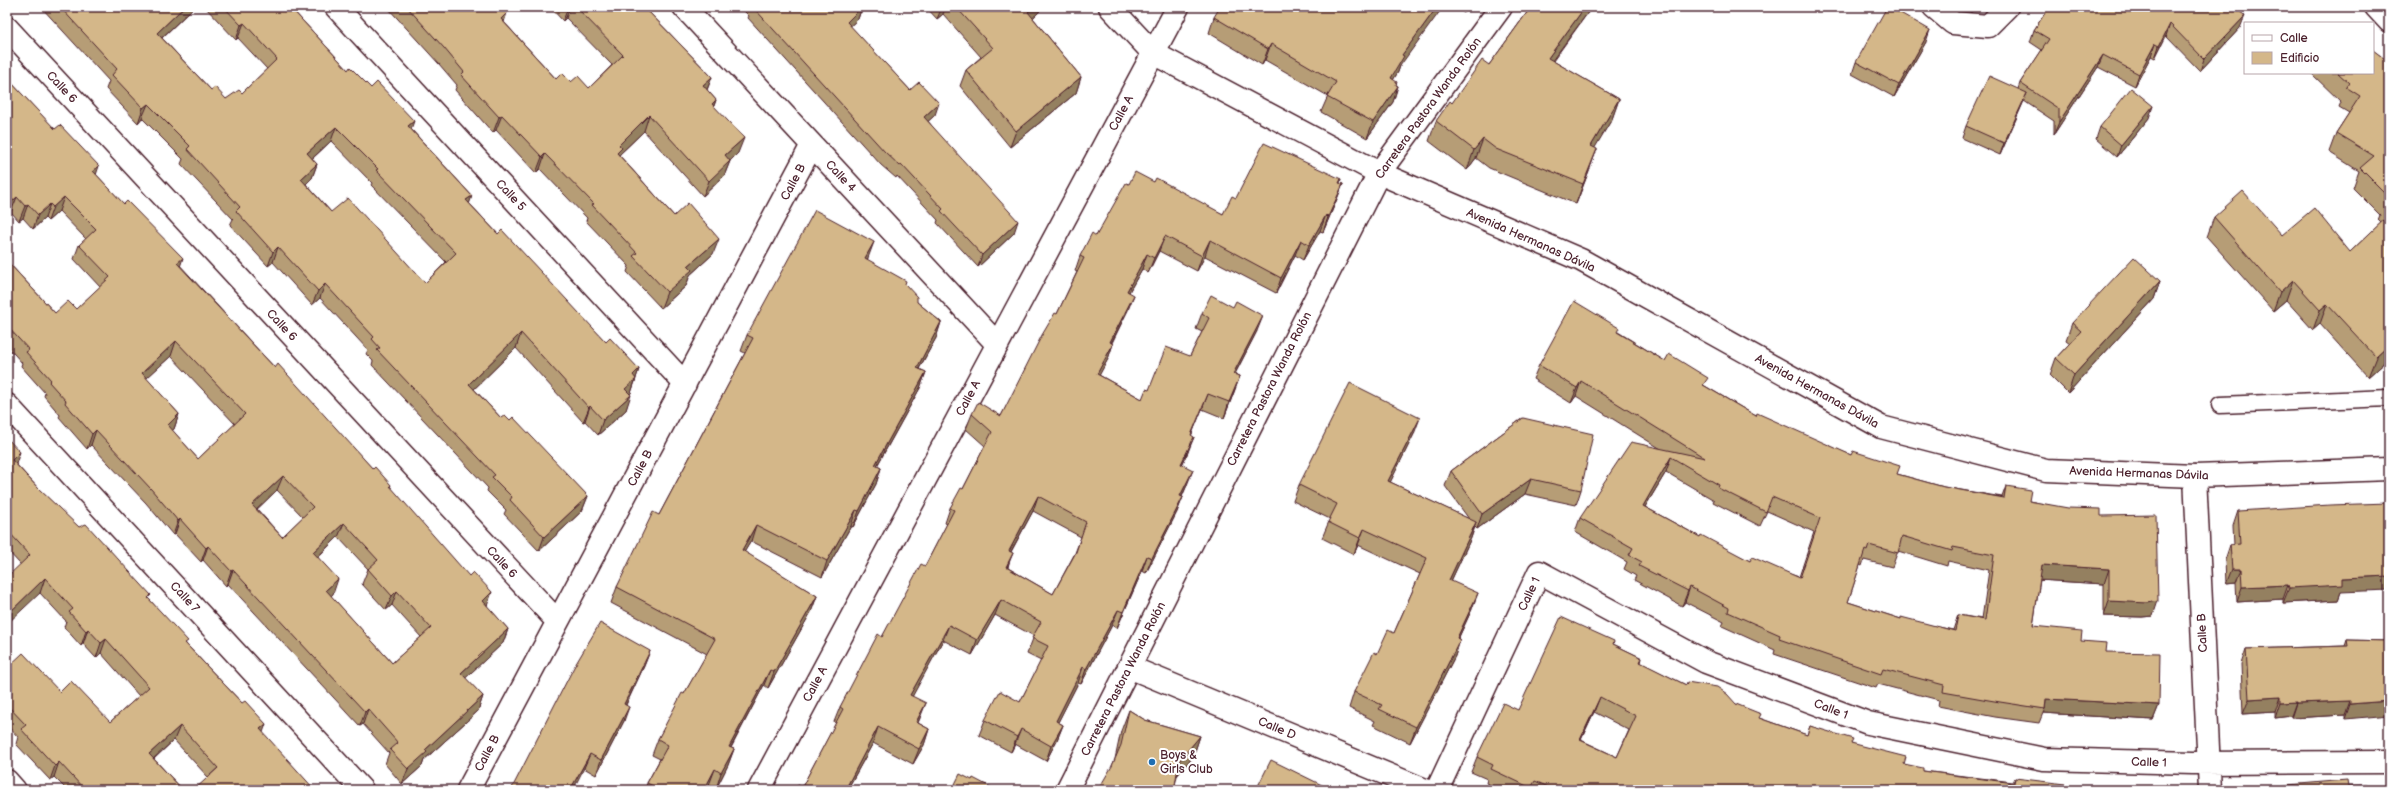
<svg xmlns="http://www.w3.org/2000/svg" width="2396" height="797" font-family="'Balsamiq Sans',sans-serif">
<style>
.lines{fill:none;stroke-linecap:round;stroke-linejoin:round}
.service-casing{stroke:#4a1f2b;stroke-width:19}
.minor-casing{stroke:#4a1f2b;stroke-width:25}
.tertiary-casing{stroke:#4a1f2b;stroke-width:25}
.service{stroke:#fff;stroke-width:16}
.minor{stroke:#fff;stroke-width:22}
.tertiary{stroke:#fff;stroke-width:22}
.wall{fill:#b69d76;stroke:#4a1f2b;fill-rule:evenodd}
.shaded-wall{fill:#948060;stroke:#4a1f2b}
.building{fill:#d4b789;stroke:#4a1f2b;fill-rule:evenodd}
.poi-dot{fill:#1f6fb2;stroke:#fff;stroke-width:1.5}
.labels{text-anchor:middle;stroke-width:4;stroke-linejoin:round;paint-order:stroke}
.street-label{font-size:12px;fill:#4a1f2b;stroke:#fff}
.poi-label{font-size:12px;fill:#4a1f2b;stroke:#fff;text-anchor:start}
</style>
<rect width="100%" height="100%" fill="#fff"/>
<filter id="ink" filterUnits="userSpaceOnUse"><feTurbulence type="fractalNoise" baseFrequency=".025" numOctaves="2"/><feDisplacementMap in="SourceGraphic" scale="8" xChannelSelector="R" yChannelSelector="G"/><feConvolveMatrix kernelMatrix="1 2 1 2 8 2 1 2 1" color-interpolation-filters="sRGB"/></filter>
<g filter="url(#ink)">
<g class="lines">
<defs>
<path id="service" d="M2220 405 2389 398"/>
<path id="minor" d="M336 7 685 384
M684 7 997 344
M1934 7 1953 23 1988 26 2007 7
M7 28 557 621
M7 405 362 790
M2195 476 2210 790
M1129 667 1425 790
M7 781 15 790
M468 790 812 145
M759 790 1178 7
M1437 790 1539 572 1706 662 1868 723 2044 759 2193 763 2389 762"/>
<path id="tertiary" d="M1110 7 1153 53 1379 173 1581 260 1881 427 2046 470 2195 476 2389 469
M2376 7 2389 21
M1067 790 1379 173 1501 7"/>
</defs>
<use href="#service" class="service-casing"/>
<use href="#minor" class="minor-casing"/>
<use href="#tertiary" class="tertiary-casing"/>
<use href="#service" class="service"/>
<use href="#minor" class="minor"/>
<use href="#tertiary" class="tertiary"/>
</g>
<path class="wall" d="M41 7H194L162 38 211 90 226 99 242 93 267 69 238 38 236 40 205 7H290L348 70 411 129 472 196 469 203 498 234 606 342 639 369 636 378V379L631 393 630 394 626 410 598 435 585 421 583 422 516 348 474 389 501 418 510 420 588 496 582 511 539 551 504 514 506 510 487 491 488 488 372 365 373 361 366 354 368 350 320 298 312 305 273 262 268 266 230 225 233 219 181 164 183 159 142 118 138 123 106 89 109 81ZM331 141 372 183 371 185 446 262 425 283 331 212 306 184 312 178 317 164 312 159Z
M387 7H502L504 22 556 79 589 88 612 65 566 18 563 21 550 7H644L712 77 707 90 716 100 714 106 738 153 730 161 724 176 703 196 644 131 620 154 619 155 674 216 713 254 690 275 686 286 661 308 627 272 629 266 586 221 587 218 540 169 536 173 496 130 493 133 455 90 457 85 439 64Z
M538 7H549L543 12Z
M740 7H862L858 19 850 26 910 90 935 115 928 121 1014 233 978 267 937 223 938 220 897 176 896 178 881 165 748 18 749 16Z
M926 7H1041L1039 12 1033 18 1081 77 1076 93 1010 147 960 86 966 70 981 57 943 14 937 19Z
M1455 7H1469L1464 13Z
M1531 7H1592L1553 61 1619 99 1612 119 1594 148 1590 168 1576 204 1489 168 1476 158 1467 170 1429 141 1436 121 1452 103 1489 65Z
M1964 7H1974L1971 12Z
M2049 7 2240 28 2200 71 2166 36 2155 58 2151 56 2135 86 2098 67 2054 134V121L2024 101 2000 155 1962 138 1966 126 2018 89 2020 83 2042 50 2030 42 2034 30Z
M1214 17 1400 66 1398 72 1393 80 1396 85 1398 86 1393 102 1367 138 1321 112 1328 96 1265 60 1262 65 1209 33Z
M1926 42 1894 97 1852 74 1856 62Z
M2375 52 2389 62V358L2368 377 2320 324 2313 330 2286 300 2273 311 2207 237 2214 217 2350 252 2381 223 2378 220 2380 215 2353 188 2359 171 2329 152 2336 133 2349 113 2339 107 2341 102 2313 75 2314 73H2373Z
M7 78 275 368 373 469 391 485 390 487 487 606 508 629 503 643 465 678 483 696 478 711 424 760 422 766 402 784 385 764 389 753 363 724 360 726 228 584 226 586 203 560 201 562 175 534 173 535 146 503 91 445 87 449 59 417 60 415 44 396 45 393 21 366 22 363 7 346V261L55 313 76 309 100 287 74 259 79 245 86 239 59 211 48 221 45 218 33 229 23 218 19 221 11 212 7 216ZM171 356 235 424 198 459 172 430 174 429 179 414 146 378ZM277 490 303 517 282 537 257 509ZM338 537 368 569 362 584 386 610 392 605 421 637 392 663 331 596 333 594 318 557Z
M2149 118 2117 157 2096 139 2100 127Z
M1341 179 1340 183 1343 184 1337 199 1323 232 1320 231 1303 260 1295 255 1276 293 1205 256 1197 271 1159 251 1148 273 1142 269 1129 292 1128 310 1112 343 1113 344 1108 359 1099 375 1142 399 1149 390 1190 356 1202 332 1196 329 1202 313 1257 331 1235 374 1240 376 1234 392 1224 418 1202 409 1191 436 1188 452 1182 465 1187 485 1182 497H1183L1177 512 1146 573 1142 571 1117 628 1112 625 1081 684 1078 683 1058 722 1063 725 1057 740 1046 761 1015 744 1011 752 979 735 985 720 1020 702 1041 661 1027 654 1034 636 995 615 972 655 943 640 912 696 920 718 918 723 929 729 924 745 913 764 873 743 847 790H795L802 787 836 723 834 722 840 707 925 566 947 524 945 523 950 508 963 489 985 446 966 429 972 414 1001 416 1057 314 1077 272 1075 271 1080 256 1096 236 1129 184 1154 182 1223 214 1236 198ZM1033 511 1081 537 1075 553 1053 594 1008 568 1011 552Z
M868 258 867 260 905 284 917 302 941 322 936 338 919 369 926 372 920 388 877 466 881 468 876 484 853 527 851 526 822 577 751 541 744 552 817 596 811 612 768 688 764 685 731 748 734 749 728 765 716 789 709 785 706 790H645L647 783 660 759 652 755 658 739 684 694 707 654 611 603 617 587 659 515 745 353 741 351 747 335Z
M2160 281 2154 299 2068 393 2050 375 2056 358 2070 343 2066 340 2072 323Z
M1618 332 1705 386 1756 416 1897 474 1944 487 2002 497 2006 486 2029 501 2101 516 2153 616 2142 617 2104 616V584L2040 580 2033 626 2081 641 2106 652 2159 705 2153 720 2043 713 2039 723 1995 717 1938 706 1939 700 1878 684 1876 688 1774 654 1775 650 1722 626 1724 622 1685 602 1682 606 1634 580 1636 576 1624 569 1627 562 1575 532 1580 518 1661 449 1576 396 1571 403 1533 379 1539 365ZM1666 472 1714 500 1713 502 1760 526 1767 511 1814 532 1799 577 1750 561 1700 537 1645 507ZM1898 551 1947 566 1948 561 1989 570 1982 619 1958 615 1953 630 1901 619 1848 602 1860 565 1862 566 1864 560 1892 567Z
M1523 418 1581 490 1576 505 1525 494 1477 529 1475 527 1471 538 1451 581 1472 609 1458 639 1460 640 1455 656 1410 743 1373 725 1375 721 1349 708 1354 692 1377 654 1394 633 1420 574 1358 545 1354 554 1322 538 1330 519 1293 501 1299 485 1414 434 1390 482 1469 519 1445 486 1451 471Z
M7 438 16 464 38 488 150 600 187 645 242 703 266 724 208 777 174 740 154 759 183 790H67L54 777 50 780 16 744 18 737 7 725V668L60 692 110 722 139 696 101 653 96 658 83 644 81 646 64 627 66 621 40 593 20 564 7 550Z
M2238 511 2341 592 2338 600 2283 603V599L2237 602 2236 583 2226 584 2225 560 2230 545H2234L2233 526Z
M2347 640 2389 641 2345 719V715L2291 718V716L2275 718V712L2243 714 2241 664 2246 649 2345 646Z
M1613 644 1642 658 1641 663 1686 685 1736 704 1759 718 1807 735 1810 726 1851 743 1904 764 1923 771 2013 782 2015 778 2064 790H1500L1486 783 1487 779 1471 772 1477 757 1518 710ZM1594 712 1629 730 1617 757 1581 740Z
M650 651 644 666 626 705 624 721 596 775 584 768 511 790Z
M1129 710 1145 720 1200 736 1193 757 1177 776 1175 785 1112 766 1115 759 1121 731Z"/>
<path class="shaded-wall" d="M184 7H194L152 47 157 33Z
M545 7H549L543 12Z
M568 7H570L566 18 563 21Z
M862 7 858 19 842 34 847 22Z
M942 7H946L943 14 937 19Z
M1033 7H1041L1039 12 1022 28 1028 12Z
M1437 7H1443L1400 66 1398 72 1385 93 1391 78 1402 55Z
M1466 7H1469L1464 13Z
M1585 7H1592L1540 77 1548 58Z
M507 13 502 28 501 19Z
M2245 16 2240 28 2200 71 2204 59Z
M244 23 238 38 236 40 241 25Z
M2170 24 2166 36 2155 58 2159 46Z
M1930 30 1926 42 1894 97 1899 85Z
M1271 44 1265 60 1262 65 1268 49Z
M2155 44 2151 56 2135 86 2139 74Z
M2103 55 2098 67 2054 134 2059 122Z
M712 77 706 92 703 85Z
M1081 77 1076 93 1010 147 1016 131Z
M1398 86 1393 102 1367 138 1373 122Z
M2027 93 2022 105 2000 155 2004 143Z
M1619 99 1612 119 1584 166 1591 146Z
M716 100 710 115 712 104Z
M939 103 935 115 920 129 924 117Z
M148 104 142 118 138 123 143 108Z
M2153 106 2149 118 2117 157 2121 145Z
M502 115 496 130 493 133 499 117Z
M649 115 644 131 620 154 616 164 611 169 619 145Z
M414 121 409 135 408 126Z
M336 127 331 141 302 168 307 153Z
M744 138 738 153 730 161 724 176 703 196 709 181 725 155Z
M1483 139 1476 158 1467 170 1474 150Z
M1597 149 1590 168 1576 204 1583 184Z
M545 154 540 169 536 173 542 157Z
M317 164 312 178 296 194 301 179Z
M99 166 94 181 93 171Z
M1343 184 1337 199 1323 232 1328 217Z
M472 196 467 210 466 200Z
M17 197 11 212 7 216V206Z
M64 197 59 211 48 221 53 207Z
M28 204 23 218 19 221 25 206Z
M50 204 45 218 33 229 38 215Z
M1326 215 1320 231 1303 260 1309 245Z
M1018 221 1014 233 978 267 982 255Z
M1165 236 1159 251 1148 273 1154 258Z
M719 239 713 254 690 275 686 286 661 308 667 292 688 266Z
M1210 240 1205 256 1197 271 1202 256Z
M1301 240 1295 255 1276 293 1281 278Z
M874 242 868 258 859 274 865 258Z
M278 247 273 262 268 266 273 252Z
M1147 254 1142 269 1121 306 1127 291Z
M183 258 178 273 177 263Z
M2293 280 2286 300 2273 311 2280 292Z
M2160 281 2154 299 2068 393 2074 375Z
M325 284 320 298 312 305 318 291Z
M1134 295 1128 310 1104 357 1110 342Z
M2327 304 2320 324 2313 330 2320 310Z
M1263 316 1257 331 1227 389 1233 374Z
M941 322 936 338 911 383 917 368Z
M521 333 516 348 464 399 469 384Z
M176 341 171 356 136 388 142 373Z
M1113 344 1108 359 1092 389 1097 374Z
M2389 345V358L2368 377 2376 357Z
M639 369 631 393 620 403 625 389 633 375Z
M926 372 920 388 869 480 875 465Z
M1240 376 1234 392 1224 418 1229 402Z
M1581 381 1576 396 1571 403 1577 388Z
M1208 394 1202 409 1185 451 1191 435Z
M631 395 626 410 598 435 603 420Z
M590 406 585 421 583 422 589 408Z
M179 414 174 429 162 440 168 425Z
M1420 418 1414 434 1383 497 1388 481Z
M96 430 91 445 87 449 92 434Z
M1194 437 1188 452 1175 479 1181 464Z
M20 452 15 467 12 460Z
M1671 457 1666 472 1637 520 1643 506Z
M881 468 876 484 853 527 859 511Z
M1193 470 1187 485 1175 511 1180 496Z
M283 476 277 490 247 519 252 505Z
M1531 479 1525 494 1477 529 1482 514Z
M588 496 582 511 539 551 544 537Z
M1038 496 1033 511 1003 566 1009 551Z
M1183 497 1177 512 1146 573 1152 558Z
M856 510 851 526 822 577 827 561Z
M180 519 175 534 173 535 178 521Z
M1476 522 1471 538 1444 596 1449 580Z
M344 523 338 537 308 566 313 552Z
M756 525 751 541 736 566 742 550Z
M1364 529 1358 545 1354 554 1360 538Z
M208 546 203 560 201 562 206 548Z
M1013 553 1007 568 1006 567Z
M1147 556 1142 571 1117 628 1123 612Z
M2042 565 2109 569 2104 584 2037 580Z
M2232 569H2241L2236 583 2226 584Z
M233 570 228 584 226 586 231 571Z
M2389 576V590L2341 592 2338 600 2283 603 2289 588 2343 578Z
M45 578 40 593 7 624V615Z
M338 579 333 594 321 605 326 590Z
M2288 585 2283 599 2237 602 2242 587Z
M1690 587 1685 602 1682 606 1688 591Z
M397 591 392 605 386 610 392 596Z
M492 592 487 606 483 601Z
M1478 593 1472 609 1451 654 1457 638Z
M817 596 811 612 768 688 774 672Z
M1001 600 995 615 972 655 977 640Z
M2109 601H2158L2153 616 2142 617 2104 616Z
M1118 610 1112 625 1081 684 1086 669Z
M949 625 943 640 905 710 910 695Z
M88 629 83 644 81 646 86 631Z
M508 629 503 643 455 688 461 673Z
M106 639 101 653 96 658 101 643Z
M1460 640 1455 656 1410 743 1416 727Z
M650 651 644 666 619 719 624 704Z
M1083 667 1078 683 1051 736 1056 721Z
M770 670 764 685 723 762 729 747Z
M483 696 478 711 424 760 422 766 402 784 408 769 425 750Z
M1600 697 1594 712 1574 754 1580 740Z
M2280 697 2275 712 2243 714 2249 699Z
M2046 699 2159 705 2153 720 2043 713 2045 709Z
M2350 701 2345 715 2291 718 2296 703Z
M2389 701V715L2345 719 2350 704Z
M2296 702 2291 716 2275 718 2280 703Z
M926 703 920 718 910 737 916 722Z
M629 707 624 721 596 775 601 760Z
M368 709 363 724 360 726 365 712Z
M266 724 261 738 260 729Z
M1063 725 1057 740 1046 761 1051 746Z
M180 726 174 740 143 768 149 754Z
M878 727 873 743 847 790H845Z
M929 729 924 745 913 764 919 749Z
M1021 729 1015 744 1011 752 1017 737Z
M1200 736 1193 757 1171 782 1179 761Z
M734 749 728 765 716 789 721 773Z
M590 754 584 768 573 790H570Z
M59 762 54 777 50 780 55 766Z
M715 769 709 785 706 790H704Z"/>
<path class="building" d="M60 7H184L157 33 211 90 215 87 226 99 239 90 242 93 277 59 244 23 241 25 224 7H290L348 70 350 67 371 88 377 82 414 121 408 126 472 196 466 200 498 234 502 230 606 342 610 338 639 369 633 375 636 379 625 389 631 395 603 420 590 406 589 408 521 333 469 384 501 418 505 415 510 420 513 417 588 496 544 537 510 500 512 497 492 477 495 475 377 350 380 348 372 339 374 337 325 284 318 291 278 247 273 252 236 211 240 207 187 149 190 146 148 104 143 108 112 75 117 69ZM336 127 378 169 376 170 456 253 425 283 348 198 331 212 301 179 317 164 307 153Z
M407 7H502L507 13 501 19 556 79 562 73 571 82 578 76 589 88 623 55 576 7H644L712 77 703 85 716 100 712 104 744 138 725 155 730 161 709 181 649 115 619 145 622 148 617 153 674 216 688 203 719 239 688 266 692 270 667 292 633 256 637 253 592 205 594 204 545 154 542 157 502 115 499 117 461 75 464 72 444 48Z
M753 7H862L847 22 910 90 919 82 939 103 924 117 1018 221 982 255 941 211 943 209 901 164 900 166 885 152Z
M956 7H1033L1028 12 1081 77 1016 131 966 70 993 48Z
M1220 7H1437L1402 55 1404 56 1391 78 1397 82 1396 85 1398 86 1373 122 1327 97 1336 82 1271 44 1268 49 1214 17Z
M1531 7H1585L1548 58 1619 99 1591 146 1597 149 1583 184 1496 149 1483 139 1474 150 1436 121 1450 101 1452 103 1482 60 1489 65Z
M1887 7H1890L1930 30 1899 85 1856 62Z
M2049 7H2235L2245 16 2204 59 2170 24 2159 46 2155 44 2139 74 2103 55 2059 122V109L2020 83 2049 39 2034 30Z
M2373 50 2389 62V205L2385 200 2389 197 2360 168 2374 156 2336 133 2360 96 2346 87 2349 83 2338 73H2373Z
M1989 76 2027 93 2004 143 1966 126Z
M7 78 55 129 60 125 99 166 93 171 124 204 127 201 183 258 177 263 275 368 278 364 373 469 375 467 391 485 390 486 469 576 473 572 492 592 483 601 508 629 461 673 483 696 425 750 427 752 408 769 390 750 398 743 368 709 365 712 233 570 231 571 208 546 206 548 180 519 178 521 151 489 96 430 92 434 65 403 66 401 49 382 51 380 26 352 29 350 7 326V261L55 313 68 301 76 309 110 277 79 245 96 229 64 197 53 207 50 204 38 215 28 204 25 206 17 197 7 206V174L11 170 7 166ZM176 341 245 414 198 459 168 425 179 414 142 373ZM283 476 313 507 282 537 252 505ZM344 523 378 560 368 569 392 596 397 591 431 628 392 663 326 590 338 579 313 552Z
M2131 88 2153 106 2121 145 2100 127Z
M1264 143 1341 179 1339 183 1343 184 1328 217 1326 215 1309 245 1301 240 1281 278 1210 240 1202 256 1165 236 1154 258 1147 254 1127 291 1134 295 1110 342 1113 344 1097 374 1142 399 1146 389 1149 390 1166 347 1190 356 1209 318 1202 313 1211 295 1233 307 1236 301 1263 316 1233 374 1240 376 1229 402 1208 394 1191 435 1194 437 1181 464 1193 470 1180 496 1183 497 1152 558 1147 556 1123 612 1118 610 1086 669 1083 667 1056 721 1063 725 1051 746 1021 729 1017 737 985 720 1000 691 1020 702 1048 646 1032 638 1041 622 1001 600 977 640 949 625 910 695 926 703 916 722 929 729 919 749 878 727 845 790H795L798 785 802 787 843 709 840 707 878 634 882 637 921 564 925 566 954 510 950 508 961 488 963 489 992 432 972 414 978 402 1001 416 1042 335 1055 313 1057 314 1084 258 1080 256 1092 233 1096 236 1126 183 1129 184 1135 172 1154 182 1156 178 1223 214 1232 196 1236 198ZM1038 496 1086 522 1076 552 1053 594 1006 567 1013 553 1009 551Z
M2243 191 2282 235 2314 208 2350 252 2389 215V345L2376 357 2327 304 2320 310 2293 280 2280 292 2214 217Z
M815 210 874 242 865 258 906 281 905 284 917 297V302L941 322 917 368 926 372 875 465 881 468 859 511 856 510 827 561 756 525 742 550 817 596 774 672 770 670 729 747 734 749 721 773 715 769 704 790H650L653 786 647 783 668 745 658 739 682 693 684 694 715 639 617 587 653 512 659 515 753 338 747 335Z
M2134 257 2160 281 2074 375 2056 358 2081 331 2072 323Z
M1574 301 1619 328 1617 332 1665 361 1669 354 1708 378 1703 385 1756 416 1757 413 1851 455 1853 451 1900 466 1897 474 1944 487 2004 498 2006 486 2031 490 2029 501 2068 508 2101 509V516L2156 515 2158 601 2148 603 2109 601V569L2042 565 2033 626 2082 631 2081 641 2107 643 2106 652 2160 653 2159 705 2046 699 2045 709 2000 702 1943 692 1944 685 1883 669 1881 674 1779 639 1780 635 1728 612 1729 608 1690 587 1688 591 1639 566 1642 562 1629 555 1633 548 1580 518 1631 442 1705 458 1581 381 1577 388 1539 365ZM1671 457 1719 485 1718 488 1766 512 1772 497 1820 518 1800 578 1752 557 1750 561 1701 535 1700 537 1643 506ZM1902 536 1952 551 1953 547 1994 555 1985 620 1958 615 1955 631 1901 617V619L1848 602 1865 550 1867 551 1869 545 1898 553Z
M1350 383 1420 418 1388 481 1476 522 1449 580 1478 593 1457 638 1460 640 1416 727 1379 709 1382 705 1354 692 1374 652 1377 654 1388 630 1394 633 1427 558 1364 529 1360 538 1328 522 1337 504 1299 485Z
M1523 418 1593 434 1581 490 1531 479 1482 514 1451 471Z
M7 438 20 452 12 460 38 488 79 527 86 524 151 595 148 598 188 641 185 643 242 703 245 701 266 724 260 729 315 790H194L218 768 180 726 149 754 183 790H85L59 762 55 766 21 729 26 725 7 705V668L23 653 60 692 71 681 110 722 149 687 106 639 101 643 88 629 86 631 69 612 73 609 45 578 7 615V577L30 555 7 530Z
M2388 503V506H2389V576L2343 578V585L2289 588 2288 585 2242 587 2241 569H2232L2230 545 2240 544 2238 511 2330 505Z
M1561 617 1614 641 1613 644 1642 658 1640 662 1686 685 1687 682 1717 687 1727 694 1736 704 1761 714 1759 718 1807 735 1810 726 1853 739 1851 743 1906 757 1904 764 1923 768V771L2014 783 2015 778 2065 784 2064 790H1555L1535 781 1531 788 1491 769 1493 765 1477 757 1503 703 1518 710ZM1600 697 1636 716 1617 757 1580 740Z
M600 623 650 651 624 704 629 707 601 760 590 754 570 790H511L574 667Z
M2347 640 2389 641V701L2350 704V701L2296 703V702L2280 703V697L2249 699 2246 649 2348 646Z
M1129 710 1145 720 1200 736 1179 761 1175 785 1182 790H1098L1112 766 1121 745Z
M1271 760 1332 790H1256Z
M960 774 972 780 973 778 996 790H952Z
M2347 780 2348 786 2367 785 2368 789H2389V790H2253V788Z
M2119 787 2177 789V790H2119Z"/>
</g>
<circle class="poi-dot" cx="1152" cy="762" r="4"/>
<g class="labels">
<g class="street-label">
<text transform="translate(62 87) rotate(47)" y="4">Calle 6</text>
<text transform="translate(1428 108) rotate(-54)" y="4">Carretera Pastora Wanda Rolón</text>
<text transform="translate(1121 113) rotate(-62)" y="4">Calle A</text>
<text transform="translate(841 176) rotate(47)" y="4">Calle 4</text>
<text transform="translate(793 182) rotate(-62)" y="4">Calle B</text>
<text transform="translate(511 195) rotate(47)" y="4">Calle 5</text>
<text transform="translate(1531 240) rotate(24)" y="4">Avenida Hermanas Dávila</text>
<text transform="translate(282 325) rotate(47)" y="4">Calle 6</text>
<text transform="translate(1269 389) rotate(-63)" y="4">Carretera Pastora Wanda Rolón</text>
<text transform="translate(1817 391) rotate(29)" y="4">Avenida Hermanas Dávila</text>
<text transform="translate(968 398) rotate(-62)" y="4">Calle A</text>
<text transform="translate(640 468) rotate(-62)" y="4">Calle B</text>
<text transform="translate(2139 473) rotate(2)" y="4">Avenida Hermanas Dávila</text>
<text transform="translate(502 562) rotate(47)" y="4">Calle 6</text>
<text transform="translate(1529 594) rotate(-65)" y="4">Calle 1</text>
<text transform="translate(185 597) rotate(47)" y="4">Calle 7</text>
<text transform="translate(2202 633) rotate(-93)" y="4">Calle B</text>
<text transform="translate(1123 679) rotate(-63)" y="4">Carretera Pastora Wanda Rolón</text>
<text transform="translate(815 684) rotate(-62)" y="4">Calle A</text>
<text transform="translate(1831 709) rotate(21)" y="4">Calle 1</text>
<text transform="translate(1277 728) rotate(23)" y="4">Calle D</text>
<text transform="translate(487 753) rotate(-62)" y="4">Calle B</text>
<text transform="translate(2149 762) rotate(2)" y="4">Calle 1</text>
</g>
<g class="poi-label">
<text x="1160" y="759">Boys &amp;<tspan x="1160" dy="14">Girls Club</tspan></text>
</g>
</g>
<rect width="2396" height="797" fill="none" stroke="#fff" stroke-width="24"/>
<rect x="12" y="12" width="2372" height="773" fill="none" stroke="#4a1f2b" stroke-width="1.5" filter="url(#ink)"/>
<rect x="2244" y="22" width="130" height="52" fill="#ffffff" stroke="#b7a5aa"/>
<rect x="2252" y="35" width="20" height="6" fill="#ffffff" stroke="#b7a5aa"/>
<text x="2280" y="42" font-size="12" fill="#4a1f2b">Calle</text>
<rect x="2252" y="52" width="20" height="12" fill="#d4b789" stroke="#b7a5aa"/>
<text x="2280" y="62" font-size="12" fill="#4a1f2b">Edificio</text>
</svg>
